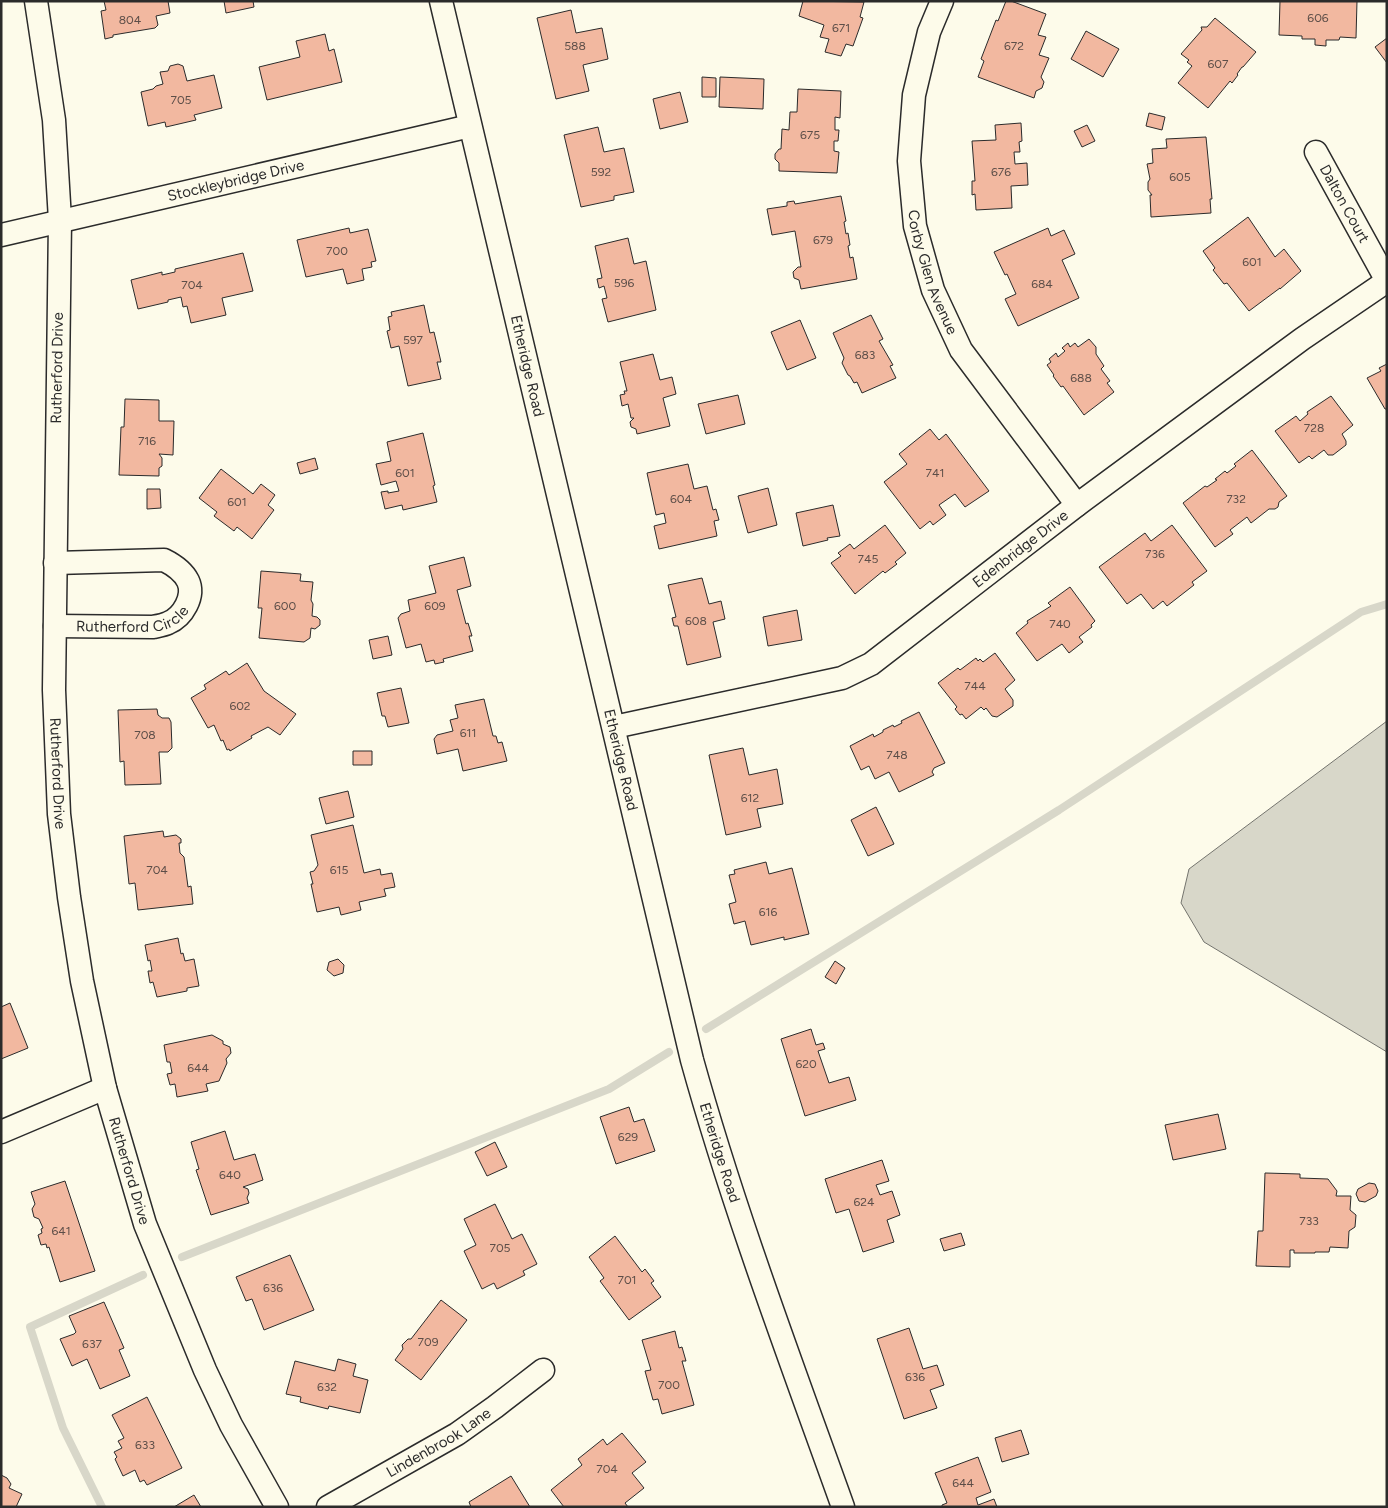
<svg xmlns="http://www.w3.org/2000/svg" width="1388" height="1508" font-family="Figtree,sans-serif">
<style>
.water{fill:#d8d7c9;stroke:#74746e}
.lines{fill:none;stroke-linecap:round;stroke-linejoin:round}
.stream{stroke:#d8d7c9;stroke-width:8}
.building{fill:#f2b8a0;stroke:#2b2b2b}
.minor-casing{stroke:#2b2b2b;stroke-width:25}
.minor{stroke:#fdfbea;stroke-width:22}
.labels{text-anchor:middle;stroke-width:4;stroke-linejoin:round;paint-order:stroke}
.number-label{font-size:12px;fill:#5d4e48}
.street-label{font-size:15px;fill:#2b2b2b;stroke:#fdfbea}
</style>
<rect width="100%" height="100%" fill="#fdfbea"/>
<path class="water" d="M1387 721V1052L1204 942 1181 903 1189 869Z"/>
<g class="lines">
<path class="stream" d="M706 1029 1059 810 1361 612 1387 604
M182 1257 609 1089 669 1052
M102 1507 63 1428 30 1327 143 1275"/>
</g>
<path class="building" d="M104 1H168L170 13 156 16 158 25 155 28 113 35V37L105 39 101 11 106 10Z
M224 1H253L254 7 226 13Z
M803 1 864 2 860 17 863 18 853 46 846 44 841 56 825 52 829 39 820 37 824 25 799 16Z
M1006 1H1011L1046 14 1038 35 1046 37 1039 55 1049 58 1041 77 1044 82 1042 88 1036 91 1034 98 978 77 984 61 981 59 996 20 998 21Z
M1280 1H1357L1356 38 1340 37 1339 40H1326V46L1315 45V39H1302V36L1279 35Z
M571 10 576 33 602 28 608 59 583 65 589 91 556 99 537 18Z
M1215 18 1256 52 1243 67H1242L1237 74 1238 75 1232 83 1230 81 1208 108 1178 83 1192 66 1187 62 1189 60 1181 54 1202 30 1201 27H1207Z
M1086 31 1119 49 1103 77 1071 59Z
M325 34 329 51 334 49 342 82 267 100 259 67 300 57 296 41Z
M1387 38V63L1375 47Z
M178 64 183 66 187 81 214 75 222 108 194 115 196 120 166 127 165 122 148 126 141 92 153 89 156 86 163 84 160 72 168 71 170 66Z
M702 77 716 78V97H702Z
M720 77 764 79 763 109 719 107Z
M798 89 841 91 840 118 835 117V130H839L838 141H834V151L839 152 837 173 779 171V163L775 159V154L779 149H781L782 129 789 130 790 112H797Z
M680 92 688 122 660 129 653 99Z
M1149 113 1165 117 1162 130 1146 126Z
M1021 123 1022 141 1019 142 1020 152H1014L1015 164 1027 163 1028 185 1011 186 1012 208 976 210 975 194 972 195V181H975L972 141 996 140 995 125Z
M1087 125 1095 141 1082 147 1074 131Z
M598 127 604 152 624 148 634 192 614 196V200L581 207 564 135Z
M1206 137 1212 199H1210L1211 213 1151 217 1150 195H1152L1148 190V182L1150 179 1147 164 1153 163 1152 149 1167 148 1166 139Z
M841 196 846 221 844 222 846 234 848 233 850 245 848 246 850 258 853 257 857 279 801 289 799 280 794 278 793 272 798 267H801L795 231 772 235 767 209 787 206V202L794 201 795 204Z
M1248 217 1275 257 1284 249 1301 271 1280 289V288L1249 311 1227 283 1224 284 1213 270 1215 268 1203 251Z
M349 228 350 233 368 229 376 261 371 262 372 267 362 269 364 280 347 284 343 269 306 277 297 240Z
M1048 228 1051 236 1064 230 1075 254 1062 260 1079 298 1018 326 1005 299 1016 294 1007 274 1005 275 994 252Z
M628 238 634 264 646 261 656 310 608 322 602 299 607 298 604 286 599 288 597 279 602 278 595 246Z
M243 253 253 291 222 298 226 315 191 323 187 306 183 307 181 297 168 300V302L138 309 131 280 162 272V275L175 272V269Z
M424 305 430 333 434 332 441 362H437L441 379 408 386 399 346 391 348 387 331 390 330 388 317 392 316 391 312Z
M871 315 883 339 879 341 893 365 890 366 896 378 862 393 857 382 854 383 850 376 848 375 842 363 844 358 833 333Z
M800 320 816 358 787 370 771 332Z
M1089 339 1096 347V354L1104 366 1101 369 1110 381 1107 383 1114 392 1084 415 1063 386 1061 387 1053 376 1054 375 1047 365 1051 362 1049 359 1056 353 1058 357 1065 351 1062 348 1068 343 1070 347 1075 343 1078 347Z
M653 354 660 380 672 377 676 394 663 398 670 426 637 434 636 429 631 427 630 422 634 418H631L628 404 622 406 620 395 625 394 624 391H627L620 362Z
M1387 364V409H1385L1367 378 1381 371 1379 368Z
M738 395 745 424 706 434 698 404Z
M1331 396 1353 425 1342 434 1346 441V445L1333 455H1328L1324 450 1312 459 1309 456 1299 463 1275 431 1296 416 1300 421 1308 414 1307 412Z
M125 399 159 400V421H174L173 455 159 454 162 458V466L159 468V476L119 475 121 427H124Z
M930 429 939 440 946 434 989 491 965 507 955 494 939 505 946 515 933 525 930 521 920 529 884 482 907 464 899 454Z
M423 433 435 485 433 486 437 502 403 510 402 505 385 509 381 492 388 491V493L399 491 396 481 381 485 376 464 391 461 387 442Z
M1252 450 1287 496 1279 502 1278 507 1275 509H1269L1251 523 1247 517 1230 530 1233 534 1215 547 1183 503 1205 486 1207 487 1217 480 1215 479 1225 471 1227 473 1236 466 1234 464Z
M315 458 318 469 300 474 297 463Z
M688 464 694 489 707 486 713 510 716 509 719 520 714 521 717 536 659 549 654 526 666 523 664 513 656 515 647 473Z
M221 469 253 494 261 484 275 495 268 505 274 510 252 539 237 527 234 531 214 516 217 512 199 498Z
M768 488 777 525 748 533 738 496Z
M147 489H160L161 508 147 509Z
M833 505 840 536 827 538 828 540 803 546 796 513Z
M885 525 906 553 895 562 897 564 885 573 883 571 855 594 831 563 841 556 838 553 850 544 854 549Z
M1172 525 1207 571 1192 582 1194 585 1167 606 1163 601 1153 609 1141 594 1127 604 1099 567 1145 533 1151 541Z
M464 557 471 586 457 590 466 624 468 623 472 636H469L473 651 443 659 444 662 435 664 434 660 426 662 421 644 406 648 398 618 401 614 410 611 408 600 436 593 429 566Z
M261 571 301 574 300 581 313 582 311 600 313 604 312 616 317 617 320 620V625L315 629 311 628 310 638 304 642 259 638 262 608H258Z
M702 578 709 604 721 601 725 619 713 622 721 657 687 665 678 626H674L672 618 676 617 668 585Z
M1070 587 1095 621 1091 625 1092 627 1079 637 1083 642 1069 653 1062 644 1037 661 1016 633 1028 623 1027 621 1051 606 1048 603Z
M797 610 802 640 768 646 763 617Z
M388 636 392 655 373 659 369 640Z
M995 653 1015 680 1005 689 1013 700V706L997 717 992 716 986 708 984 710 981 707 966 719 962 714 960 715 955 709 957 707 938 683 958 668 960 670 976 658 978 661 980 659 983 662Z
M247 663 264 691 296 714 280 735 268 727 251 736 252 738 230 751 229 749 227 750 223 740 221 741 214 725 208 728 191 698 206 689 204 685 226 671 229 675Z
M401 688 409 723 388 727 385 716H382L377 693Z
M484 699 493 736H496L498 743 502 742 507 761 463 771 458 749 437 754 434 739 437 735 453 731 450 720 458 718 455 705Z
M157 709 158 715 162 718H169L171 722 172 748 168 752H159L161 784 125 785 124 761 120 762 118 710Z
M919 712 945 763 934 768 932 772 934 775 899 792 889 772 875 779 869 766 861 770 850 746 873 734 874 737 883 732V730L893 725 894 727 902 723 901 721Z
M743 748 749 775 777 769 783 804 757 809 761 827 726 835 709 755Z
M353 751H372V765H353Z
M348 791 354 817 326 824 319 798Z
M876 807 894 844 868 856 851 820Z
M353 825 364 873 380 869 381 875 392 873 395 887 384 889 386 896 359 902 361 910 341 915 339 907 317 912 311 884H313L310 872 314 871 318 865 311 835Z
M163 831 164 837 176 835 181 839V843H179L180 853 184 857 188 887 191 886 193 904 138 910 135 883 129 884 124 836Z
M766 862 769 874 792 868 809 934 784 940V937L751 945 745 921 734 924 729 904 736 902 729 875 735 874 734 870Z
M178 938 181 954 183 953 185 961 194 959 199 986 187 988V991L157 997 153 982 150 983 148 971H152L150 960 148 961 145 945Z
M338 959 344 965 343 973 334 976 327 970 329 962Z
M835 961 845 968 836 984 825 977Z
M10 1003 28 1048 1 1059V1007Z
M811 1029 816 1045 823 1043 825 1049 818 1051 829 1083 849 1077 856 1100 805 1116 781 1039Z
M212 1035 223 1041V1044L230 1047 231 1053 226 1059 227 1063 219 1081 206 1084 208 1091 177 1097 175 1084 170 1085 167 1074 172 1073 170 1062H167L164 1045Z
M629 1107 634 1122 644 1119 655 1151 616 1164 600 1117Z
M1218 1114 1226 1149 1173 1160 1165 1125Z
M225 1131 234 1160 255 1154 263 1180 243 1187 248 1189 249 1193 247 1198 249 1203 211 1215 196 1170 199 1169 191 1142Z
M495 1142 507 1167 487 1176 475 1152Z
M882 1160 889 1181 876 1185 880 1195 892 1191 900 1215 887 1220 894 1242 863 1252 849 1209 836 1213 825 1179Z
M1265 1173 1300 1174V1178L1328 1179 1337 1191 1336 1196H1351L1350 1210 1356 1215 1355 1227 1349 1231 1348 1248 1330 1247 1329 1252H1315V1253H1294V1250H1290V1267L1256 1266 1258 1231H1263Z
M65 1181 95 1271 60 1282 49 1247 47 1248 46 1244 41 1245 38 1235 42 1233 41 1229 43 1228 39 1219 34 1217 32 1209 35 1204 31 1192Z
M1369 1183 1375 1184 1378 1191 1376 1196 1365 1202 1359 1201 1356 1194 1358 1189Z
M495 1204 512 1239 522 1234 537 1264 523 1271 525 1275 497 1289 494 1283 482 1289 464 1251 476 1245 464 1219Z
M961 1233 965 1245 944 1251 940 1239Z
M615 1236 642 1272 645 1269 654 1281 651 1283 661 1297 629 1320 600 1281 604 1278 589 1257Z
M290 1255 314 1310 264 1330 252 1299 246 1301 236 1277Z
M441 1300 467 1320 421 1380 395 1360 403 1349 402 1345 408 1339H411Z
M104 1302 124 1348 119 1350 130 1376 100 1389 87 1359 72 1366 60 1339 74 1334 76 1332 69 1316Z
M909 1328 923 1369 937 1365 944 1385 930 1390 937 1408 904 1419 877 1339Z
M675 1331 679 1348 682 1347 686 1361H682L694 1405 662 1414 658 1399 653 1400 645 1371 651 1370 642 1340Z
M338 1359 356 1364 353 1376 368 1380 360 1413 329 1406 328 1409 300 1402 301 1397 286 1394 295 1361 335 1371Z
M147 1397 182 1468 147 1485 144 1480 140 1482 135 1470 123 1476 115 1459 117 1457 114 1452 122 1448 118 1441 124 1438 112 1415Z
M1021 1430 1029 1454 1002 1462 995 1438Z
M622 1433 646 1462 632 1473 644 1488 625 1503 628 1507H564L551 1490 582 1465 578 1459 603 1439 607 1445Z
M978 1457 991 1492 976 1498 978 1505 994 1499 997 1507H942V1505L947 1503 935 1473Z
M1 1475 7 1478 11 1484 9 1488 22 1494 16 1507H1Z
M511 1476 530 1507H471L469 1502Z
M194 1495 201 1507H174Z"/>
<g class="lines">
<defs>
<g id="minor">
<path id="s1" d="M36 1 54 120 60 220 54 690 59 814 69 897 82 981 105 1088 145 1224 205 1370 231 1425 277 1507"/>
<path id="s2" d="M441 1 692 1060C734 1211 790 1359 843 1507"/>
<path id="s3" d="M942 1 929 32 914 95 909 161 915 226 933 290 961 350 1077 505"/>
<path id="s4" d="M1316 152 1387 281"/>
<path id="s5" d="M1 235 470 126"/>
<path id="s6" d="M55 626 153 627C158 626 164 625 168 623 183 617 195 596 188 581 183 571 174 565 164 560L55 563"/>
<path id="s7" d="M614 727 842 678 871 664 1077 505 1302 339 1387 281"/>
<path d="M1 1132 105 1088"/>
<path id="s8" d="M328 1507 457 1434 495 1407 543 1370"/>
</g>
</defs>
<use href="#minor" class="minor-casing"/>
<use href="#minor" class="minor"/>
</g>
<g class="labels">
<g class="number-label">
<text x="1318" y="22">606</text>
<text x="130" y="24">804</text>
<text x="841" y="32">671</text>
<text x="575" y="50">588</text>
<text x="1014" y="50">672</text>
<text x="1218" y="68">607</text>
<text x="181" y="104">705</text>
<text x="810" y="139">675</text>
<text x="601" y="176">592</text>
<text x="1001" y="176">676</text>
<text x="1180" y="181">605</text>
<text x="823" y="244">679</text>
<text x="337" y="255">700</text>
<text x="1252" y="266">601</text>
<text x="624" y="287">596</text>
<text x="1042" y="288">684</text>
<text x="192" y="289">704</text>
<text x="413" y="344">597</text>
<text x="865" y="359">683</text>
<text x="1081" y="382">688</text>
<text x="1314" y="432">728</text>
<text x="147" y="445">716</text>
<text x="405" y="477">601</text>
<text x="935" y="477">741</text>
<text x="681" y="503">604</text>
<text x="1236" y="503">732</text>
<text x="237" y="506">601</text>
<text x="1155" y="558">736</text>
<text x="868" y="563">745</text>
<text x="285" y="610">600</text>
<text x="435" y="610">609</text>
<text x="696" y="625">608</text>
<text x="1060" y="628">740</text>
<text x="975" y="690">744</text>
<text x="240" y="710">602</text>
<text x="468" y="737">611</text>
<text x="145" y="739">708</text>
<text x="897" y="759">748</text>
<text x="750" y="802">612</text>
<text x="157" y="874">704</text>
<text x="339" y="874">615</text>
<text x="768" y="916">616</text>
<text x="806" y="1068">620</text>
<text x="198" y="1072">644</text>
<text x="628" y="1141">629</text>
<text x="230" y="1179">640</text>
<text x="864" y="1206">624</text>
<text x="1309" y="1225">733</text>
<text x="61" y="1235">641</text>
<text x="500" y="1252">705</text>
<text x="627" y="1284">701</text>
<text x="273" y="1292">636</text>
<text x="428" y="1346">709</text>
<text x="92" y="1348">637</text>
<text x="915" y="1381">636</text>
<text x="669" y="1389">700</text>
<text x="327" y="1391">632</text>
<text x="145" y="1449">633</text>
<text x="607" y="1473">704</text>
<text x="963" y="1487">644</text>
</g>
<g class="street-label">
<text dy="5" stroke="none"><textPath href="#s5" startOffset="241">Stockleybridge Drive</textPath></text>
<text dy="5" stroke="none"><textPath href="#s4" startOffset="59">Dalton Court</textPath></text>
<text dy="5" stroke="none"><textPath href="#s3" startOffset="279">Corby Glen Avenue</textPath></text>
<text dy="5" stroke="none"><textPath href="#s2" startOffset="375">Etheridge Road</textPath></text>
<text transform="translate(57 368) rotate(-89)" y="5">Rutherford Drive</text>
<text dy="5" stroke="none"><textPath href="#s7" startOffset="454">Edenbridge Drive</textPath></text>
<text dy="5" stroke="none"><textPath href="#s6" startOffset="79">Rutherford Circle</textPath></text>
<text dy="5" stroke="none"><textPath href="#s2" startOffset="780">Etheridge Road</textPath></text>
<text dy="5" stroke="none"><textPath href="#s1" startOffset="774">Rutherford Drive</textPath></text>
<text dy="5" stroke="none"><textPath href="#s2" startOffset="1185">Etheridge Road</textPath></text>
<text dy="5" stroke="none"><textPath href="#s1" startOffset="1179">Rutherford Drive</textPath></text>
<text dy="5" stroke="none"><textPath href="#s8" startOffset="128">Lindenbrook Lane</textPath></text>
</g>
</g>
<rect width="1388" height="1508" fill="none" stroke="#2b2b2b" stroke-width="5"/>
</svg>
